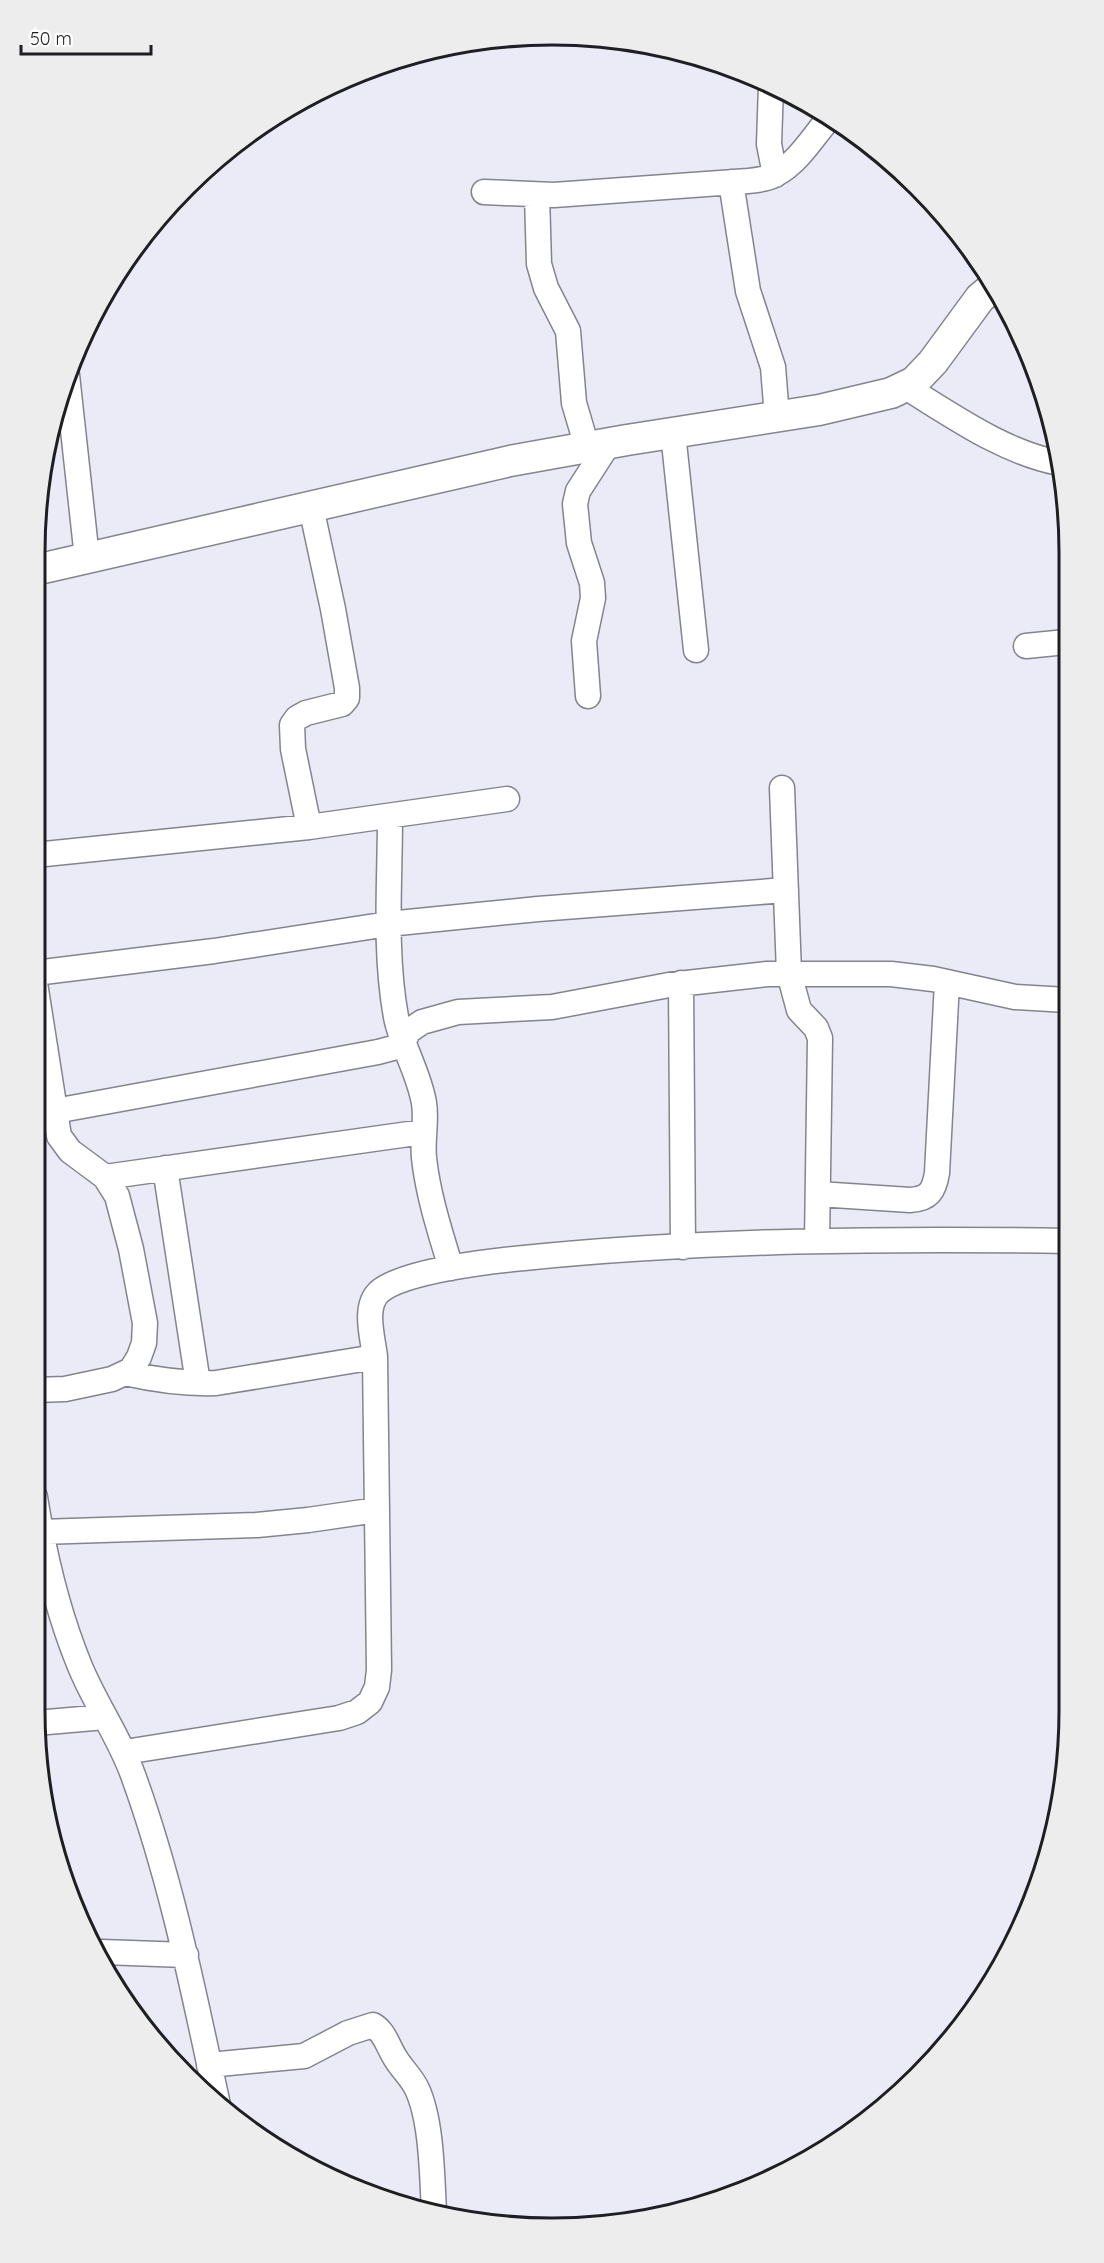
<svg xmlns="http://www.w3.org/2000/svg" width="1104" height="2263" font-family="Quicksand,sans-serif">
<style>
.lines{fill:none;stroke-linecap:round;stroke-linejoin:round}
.minor-casing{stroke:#84848e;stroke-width:27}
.major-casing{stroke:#84848e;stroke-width:33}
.minor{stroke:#fff;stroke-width:24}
.major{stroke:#fff;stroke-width:30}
.rim{fill:none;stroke:#1f1f23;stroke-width:3}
</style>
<rect width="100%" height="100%" fill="#ebebf7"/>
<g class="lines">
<defs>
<path id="minor" d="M771 86 769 144 775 175
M731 182 748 291 773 367 777 417
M484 192 554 195 748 181C757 180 768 179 776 174 797 163 811 140 826 122
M537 195 539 264 546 288 568 331 574 403 587 447
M67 375 87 558
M904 386C953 416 1003 452 1059 463
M673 433 696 650
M1026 646 1066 642
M588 696 584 641 593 598 592 583 579 543 575 504 578 491 609 443
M782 788 789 973 799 1010 816 1028 820 1038 817 1241
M390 817C390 883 384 951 396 1017 402 1047 419 1073 424 1103 427 1121 422 1140 424 1158 428 1195 440 1232 451 1268
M309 827 293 749 292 725 297 718 306 713 342 704 347 698V688L333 609 311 507
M35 855 309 827 507 799
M35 973 214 951 388 924 538 909 786 890
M681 983 683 1247
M55 1111 378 1052 393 1048 403 1042 409 1031 422 1022 458 1012 552 1007 669 985 767 974H891L933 979 1015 997 1067 1000
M165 1168 198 1383
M105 1177 423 1132
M818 1194 910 1200C929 1199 934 1191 937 1173L947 982
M125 1373C156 1380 184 1384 216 1383L375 1357
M35 1390 65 1389 112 1379 131 1370 139 1357 144 1343 145 1323 131 1249 117 1196 105 1177 70 1151 59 1136 35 983
M35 1497C44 1554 57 1610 79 1664 94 1702 119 1736 133 1775 172 1882 194 1994 218 2105
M40 1532 257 1525 308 1520 377 1510
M36 1723 105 1717
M125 1752 339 1718 357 1712 370 1702 377 1687 379 1670 375 1357C373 1338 363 1307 379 1292 403 1271 491 1261 524 1258 703 1240 888 1238 1068 1241
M102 1952 186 1955
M209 2065 304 2056 348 2033 373 2025C385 2032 388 2047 396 2059 402 2069 412 2078 417 2089 432 2121 432 2177 434 2212"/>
<path id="major" d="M35 570 510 461 627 440 819 410 891 393 914 382 933 362 980 298 992 288"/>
</defs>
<use href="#minor" class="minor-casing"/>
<use href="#major" class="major-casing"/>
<use href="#minor" class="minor"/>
<use href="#major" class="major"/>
</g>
<path d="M0 0H1104V2263H0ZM552 45H552A507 507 0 0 1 1059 552V1711A507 507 0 0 1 552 2218H552A507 507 0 0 1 45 1711V552A507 507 0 0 1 552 45Z" fill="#ededed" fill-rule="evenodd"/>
<path class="rim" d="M552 45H552A507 507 0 0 1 1059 552V1711A507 507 0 0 1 552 2218H552A507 507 0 0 1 45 1711V552A507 507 0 0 1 552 45Z"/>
<path d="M21 45v9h130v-9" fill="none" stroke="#1f1f23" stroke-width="3"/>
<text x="30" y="45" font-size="18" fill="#1f1f23" stroke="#ffffff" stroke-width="4.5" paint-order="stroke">50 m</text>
</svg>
